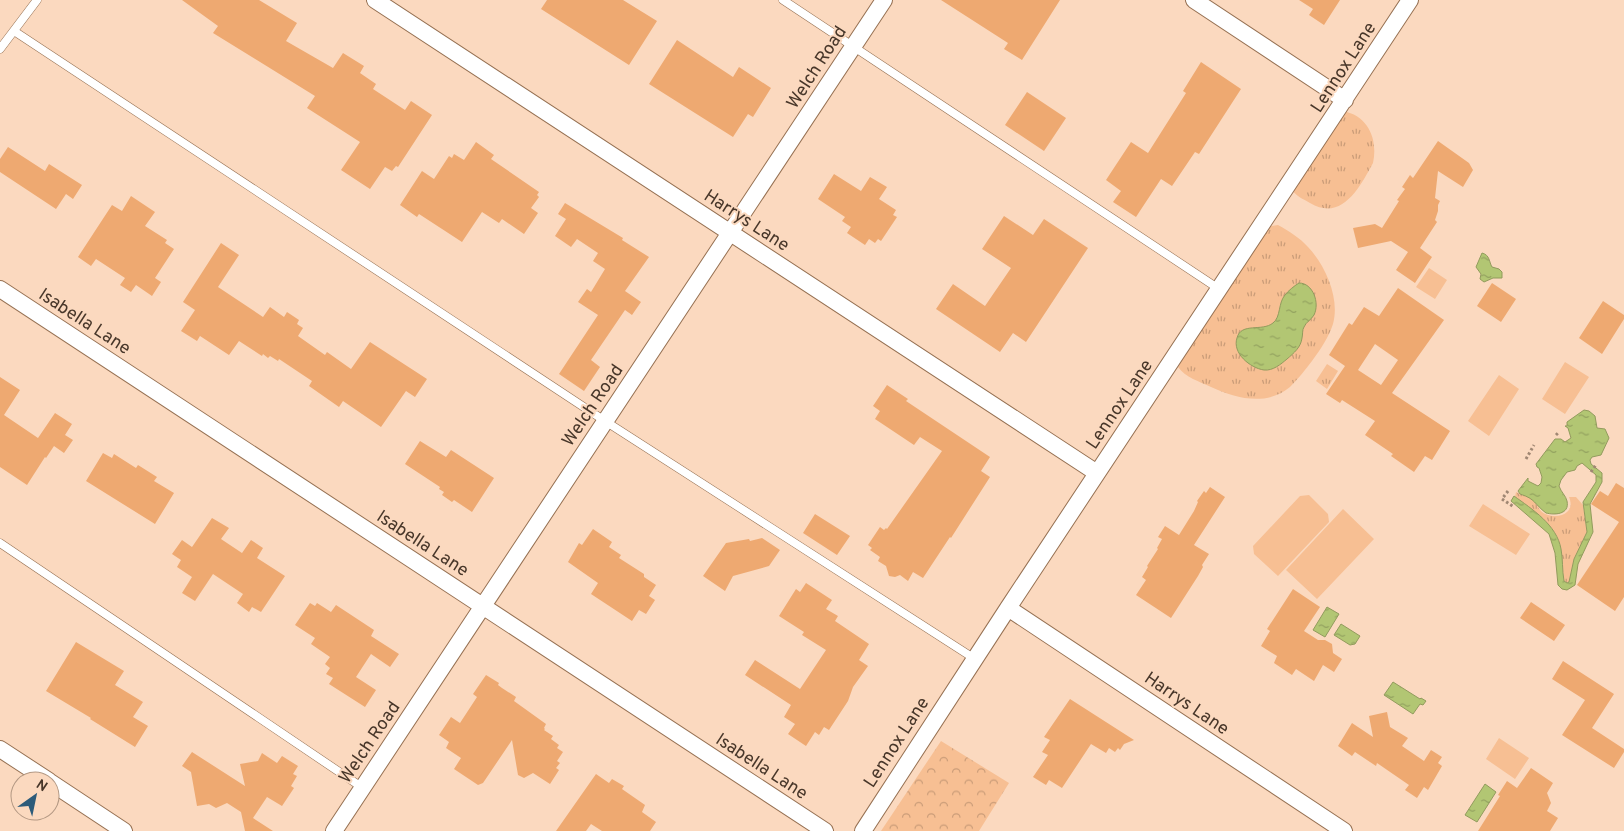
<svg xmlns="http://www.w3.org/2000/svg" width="1624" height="831" font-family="Overpass,sans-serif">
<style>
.grass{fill:url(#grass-tufts)}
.park{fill:url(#park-crowns)}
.garden{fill:#f7bf93}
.water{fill:url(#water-ripples);stroke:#929b5d}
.building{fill:#eea971;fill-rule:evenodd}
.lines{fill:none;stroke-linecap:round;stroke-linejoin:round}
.lane-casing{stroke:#967153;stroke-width:9}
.street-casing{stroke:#967153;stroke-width:18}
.path{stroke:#a08773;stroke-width:3;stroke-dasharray:2.5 2.5;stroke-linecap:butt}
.lane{stroke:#fff;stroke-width:8}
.street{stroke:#fff;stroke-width:16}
.labels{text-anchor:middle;stroke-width:4;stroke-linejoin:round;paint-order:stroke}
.street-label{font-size:18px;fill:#48372a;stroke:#fbd9bf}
</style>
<defs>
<pattern id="grass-tufts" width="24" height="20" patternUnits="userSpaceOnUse" patternTransform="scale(1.25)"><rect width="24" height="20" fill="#f7bf93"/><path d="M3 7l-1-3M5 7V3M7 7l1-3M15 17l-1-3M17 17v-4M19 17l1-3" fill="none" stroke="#ca9c78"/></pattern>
<pattern id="park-crowns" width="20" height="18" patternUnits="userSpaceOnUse" patternTransform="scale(1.25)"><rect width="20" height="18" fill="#f7bf93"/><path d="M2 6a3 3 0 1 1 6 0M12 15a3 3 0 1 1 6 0" fill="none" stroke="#ca9c78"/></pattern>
<pattern id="water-ripples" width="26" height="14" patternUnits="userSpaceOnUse" patternTransform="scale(1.25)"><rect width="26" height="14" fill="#b2c673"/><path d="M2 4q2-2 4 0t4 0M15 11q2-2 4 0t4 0" fill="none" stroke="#93a25f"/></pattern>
</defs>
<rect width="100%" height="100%" fill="#fbd9bf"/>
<path class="grass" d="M1343 111C1369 116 1378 140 1373 163 1360 187 1342 222 1310 203 1303 199 1296 196 1291 189Z
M1278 225C1289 231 1300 238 1308 247 1326 266 1340 299 1333 324 1329 337 1320 350 1312 361 1305 370 1298 379 1290 387 1266 407 1235 398 1211 387 1200 382 1185 377 1178 367L1198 328 1266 227Z
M1327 364 1338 371 1327 389 1316 381Z
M1516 492C1521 495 1526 495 1531 498 1536 502 1537 506 1541 511 1547 517 1561 518 1567 512 1572 508 1571 502 1569 497H1576L1583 505 1587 532 1574 559 1569 582 1567 583 1564 581C1562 568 1563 554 1559 542 1554 525 1529 507 1515 497Z"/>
<path class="park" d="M941 741 1009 783 979 831H881Z"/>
<path class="garden" d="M1429 268 1447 280 1435 299 1416 287Z
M1565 362 1589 377 1565 414 1542 399Z
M1499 375 1519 389 1489 436 1468 421Z
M1309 495 1328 514 1329 522 1278 576 1254 554 1253 546 1300 496Z
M1483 504 1530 534 1516 555 1469 526Z
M1343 509 1374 539 1317 599 1286 570Z
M1499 738 1529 758 1515 779 1486 759Z"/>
<path class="water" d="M1482 253C1490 255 1489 262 1492 267L1499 269 1502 272V278H1493L1484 282 1480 279 1481 274 1476 267Z
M1299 283C1313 283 1320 303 1314 315 1311 320 1306 322 1304 327 1302 330 1303 334 1302 338 1301 347 1294 353 1287 359 1281 364 1273 371 1264 370 1250 368 1232 353 1237 338 1241 322 1262 332 1273 323 1281 317 1278 303 1285 295 1288 291 1294 286 1299 283Z
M1584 410 1589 411 1595 416 1597 428 1605 429 1609 438 1601 455 1592 457 1590 460 1591 464 1602 473V482L1590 504 1593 532 1578 564 1575 585 1567 590 1562 589 1558 585 1555 553 1549 534 1511 501 1514 496C1532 509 1557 525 1561 549 1563 559 1562 570 1564 581L1567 583 1569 582 1574 559 1587 532 1583 502 1596 482V475L1582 463 1577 466 1575 470 1567 472 1561 480 1559 486C1561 492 1566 496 1567 501 1570 515 1554 515 1546 513 1534 504 1536 499 1520 494L1518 491 1528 478V481L1538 486 1541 483 1542 477 1539 468 1537 467 1536 464 1555 439H1561L1565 442 1571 438 1568 428 1565 426H1567V422Z
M1327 607 1339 614 1325 637 1313 630Z
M1341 624 1360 636 1355 644 1350 645 1334 635Z
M1393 682 1420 699 1421 698 1426 701 1423 705 1420 704 1413 714 1384 695Z
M1485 784 1496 792 1477 822 1465 815Z"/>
<path class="building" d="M182 0H259L297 23 286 41 333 68 343 53 364 66 360 73 376 84 373 89 405 110 411 101 432 115 398 167 396 166 392 171 385 167 370 189 341 170 360 142 307 108 315 96 213 33 218 26Z
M547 0H623L657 21 629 65 541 9Z
M941 0H1060L1022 60 1004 49 1008 43Z
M1299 0H1340L1324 25 1309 15 1313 9Z
M677 40 733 77 739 67 771 88 753 117 748 114 733 137 649 84Z
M1201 62 1241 89 1199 154 1195 152 1172 186 1161 179 1136 217 1113 202 1121 191 1106 180 1131 142 1148 153 1186 93 1183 91Z
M1027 92 1066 118 1044 151 1005 125Z
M1438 141 1469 163 1473 170 1463 187 1438 171 1435 198 1440 201 1438 205V211L1435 220 1437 222 1420 248 1432 257 1415 283 1396 270 1408 252 1391 241 1358 248 1353 228 1375 224 1382 228 1399 201 1397 200 1405 189 1402 187 1410 175 1413 178Z
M476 142 494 155 491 159 539 192 537 195 539 197 531 208 538 213 524 234 502 219 499 223 482 212 462 242 419 214 417 217 400 205 422 171 434 179 449 156 452 158 454 154 464 160Z
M8 147 45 171 49 164 82 185 73 199 66 194 56 209 0 172V159Z
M834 174 861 191 870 177 887 187 879 199 896 210 893 215 897 217 881 241 878 239 875 243 869 239 865 245 847 233 851 227 842 221 845 217 818 199Z
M131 196 155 212 145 226 167 240 165 243 174 249 155 278 161 282 152 296 136 285 131 292 120 285 125 278 96 259 91 266 78 257 112 205 122 211Z
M565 203 623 238 622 240 649 257 625 291 641 302 632 315 625 310 591 360 600 367 584 391 559 374 598 315 578 302 587 289 591 292 605 269 593 261 598 253 577 239 571 247 555 236 566 219 558 214Z
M1004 216 1033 235 1044 219 1088 248 1026 342 1013 333 1000 352 936 309 953 284 985 306 1011 268 982 249Z
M221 243 239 255 218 287 263 317 270 307 284 317 287 312 299 320 297 324 303 328 298 336 325 355 327 352 351 369 370 342 427 379 415 397 406 391 381 427 343 401 339 407 309 386 312 381 279 359 278 361 270 356 268 358 263 354 262 356 239 341 229 355 200 336 197 341 181 331 195 310 183 302Z
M1492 283 1516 299 1501 322 1477 306Z
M1398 288 1444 320 1392 393 1450 431 1432 460 1425 456 1414 472 1391 456 1393 454 1365 435 1375 421 1342 400 1340 403 1326 394 1345 366 1329 355 1349 323 1352 325 1364 307 1379 316ZM1375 344 1398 360 1381 385 1358 370Z
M1603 301 1624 315V319L1602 354 1579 338Z
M0 377 20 390 4 415 38 438 55 413 72 424 65 435 73 440 64 453 54 446 46 458 45 457 27 485 0 467Z
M887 385 908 399 906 401 990 457 981 471 990 477 951 538 950 537 923 578 913 572 908 581 900 575 895 577 889 576 886 566 878 561 880 557 870 550 872 548 868 545 880 527 884 530 886 528 887 529 942 451 920 437 914 445 875 419 880 411 873 406Z
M420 441 446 457 451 450 494 478 472 512 454 500 452 502 442 495 444 492 439 489 440 487 405 464Z
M103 453 112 458 114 454 136 468 138 465 157 477 154 481 174 493 155 524 86 481Z
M1616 483 1624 488V597L1615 611 1577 585 1619 522 1591 504 1600 491 1608 496Z
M1210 487 1225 497 1194 545 1209 554 1202 565 1203 567 1198 576 1171 618 1136 595 1146 580 1142 577 1148 567 1147 566 1158 549 1157 548 1162 539 1158 537 1165 526 1179 535 1194 511 1198 502 1197 501 1204 491 1206 493Z
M815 514 850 536 837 555 803 533Z
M212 518 229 528 221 539 242 553 251 540 263 548 257 558 285 576 261 612 252 607 249 612 237 603 243 594 213 574 195 601 182 593 192 577 177 567 181 560 172 554 182 540 192 547Z
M593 529 612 542 609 547 621 555 619 558 644 574V577L656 585 649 596 655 600 646 614 639 610 632 621 591 594 598 583 568 562 579 543 582 545Z
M762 538 780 550 769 566 733 576 725 591 703 576 726 543 749 539 750 541Z
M806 583 832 600 826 609 838 616 835 621 869 644 859 660 868 666 853 687 848 701 829 730 824 727 819 735 815 732 806 746 788 734 795 724 784 717 791 705 745 675 755 660 800 689 826 650 802 635 804 632 779 616 796 589 800 592Z
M1293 589 1320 607 1304 631 1318 640H1325L1332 644 1333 653 1342 659 1334 672 1323 665 1314 681 1296 669 1292 675 1274 663 1277 656 1261 646 1270 631 1267 629Z
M1531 602 1565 625 1554 641 1520 618Z
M310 603 315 606 317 603 331 612 336 605 374 630 371 636 399 654 390 667 371 654 356 677 376 690 365 707 329 684 333 678 326 674 330 668 325 664 330 657 311 644 315 638 295 625Z
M76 642 124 671 115 685 143 702 133 717 148 726 135 747 90 719 91 718 46 691Z
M1563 661 1614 694 1592 728 1624 749V752L1614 768 1562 735 1585 700 1552 679Z
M486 675 499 683 498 685 502 688 516 697 514 701 546 724 544 728 545 729 544 730 553 736 551 739 559 745 557 748 563 752 557 761 560 763 556 768 559 770 550 784 533 773 524 778 518 775 512 740 483 783 478 785 454 769 461 758 446 748 449 742 439 735 451 717 460 723 477 697 473 694Z
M1070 699 1134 740 1124 744 1120 750 1118 748 1115 752 1109 748 1106 753 1091 744 1062 788 1049 780 1046 785 1033 777 1048 755 1042 752 1050 740 1044 737Z
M1387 712 1390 727 1408 738 1402 746 1424 761 1431 750 1442 757 1438 763 1442 766 1428 790 1424 787 1417 798 1405 790 1409 785 1377 763 1376 766 1355 752 1352 756 1338 746 1352 723 1373 737 1369 716Z
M192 752 245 786 240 764 258 761 262 753 277 763 282 756 298 766 293 774 297 776 291 786 294 788 282 806 267 797 253 818 273 831H245L241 812 227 803 216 808 209 804 197 806 191 772 182 766Z
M1531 768 1553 783 1547 793 1551 803 1547 811 1558 818 1550 831H1478L1500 796 1498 795 1507 781 1517 788Z
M596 774 609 783 612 779 624 786 622 789 645 805 642 812 656 822 650 831H602L591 824 586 831H556Z"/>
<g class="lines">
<defs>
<path id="lane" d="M783 0 1219 289
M14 31 605 421 975 659
M0 49 37 0
M0 543 363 788"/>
<path id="street" d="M375 0 1097 473
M1194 0 1345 100
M0 289 825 831
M1008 608 1344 831
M0 749 49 781
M50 782 124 831
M334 831 884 0
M863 831 1008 608 1410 0"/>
</defs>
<use href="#lane" class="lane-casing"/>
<use href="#street" class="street-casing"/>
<path class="path" d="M1556 435 1559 432
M1526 459 1534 445
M1591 472 1596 465
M1508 491 1502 499 1514 507"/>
<use href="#lane" class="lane"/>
<use href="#street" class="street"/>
</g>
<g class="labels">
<g class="street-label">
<text transform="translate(816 67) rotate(-57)" y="6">Welch Road</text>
<text transform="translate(1343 67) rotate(-57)" y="6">Lennox Lane</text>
<text transform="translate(747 220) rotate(33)" y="6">Harrys Lane</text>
<text transform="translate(85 321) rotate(33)" y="6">Isabella Lane</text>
<text transform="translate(1119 404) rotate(-56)" y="6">Lennox Lane</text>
<text transform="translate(592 405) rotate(-56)" y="6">Welch Road</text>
<text transform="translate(423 543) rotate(33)" y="6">Isabella Lane</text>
<text transform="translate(1187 703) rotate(34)" y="6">Harrys Lane</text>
<text transform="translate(369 742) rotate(-56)" y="6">Welch Road</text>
<text transform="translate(896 742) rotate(-57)" y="6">Lennox Lane</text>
<text transform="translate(762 766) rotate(33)" y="6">Isabella Lane</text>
</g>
</g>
<g transform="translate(35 796) rotate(33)"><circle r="24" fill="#fbd9bf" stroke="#b39883"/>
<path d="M0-4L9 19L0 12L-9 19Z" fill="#2c5b7a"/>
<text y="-8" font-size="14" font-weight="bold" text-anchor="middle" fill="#48372a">N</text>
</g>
</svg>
